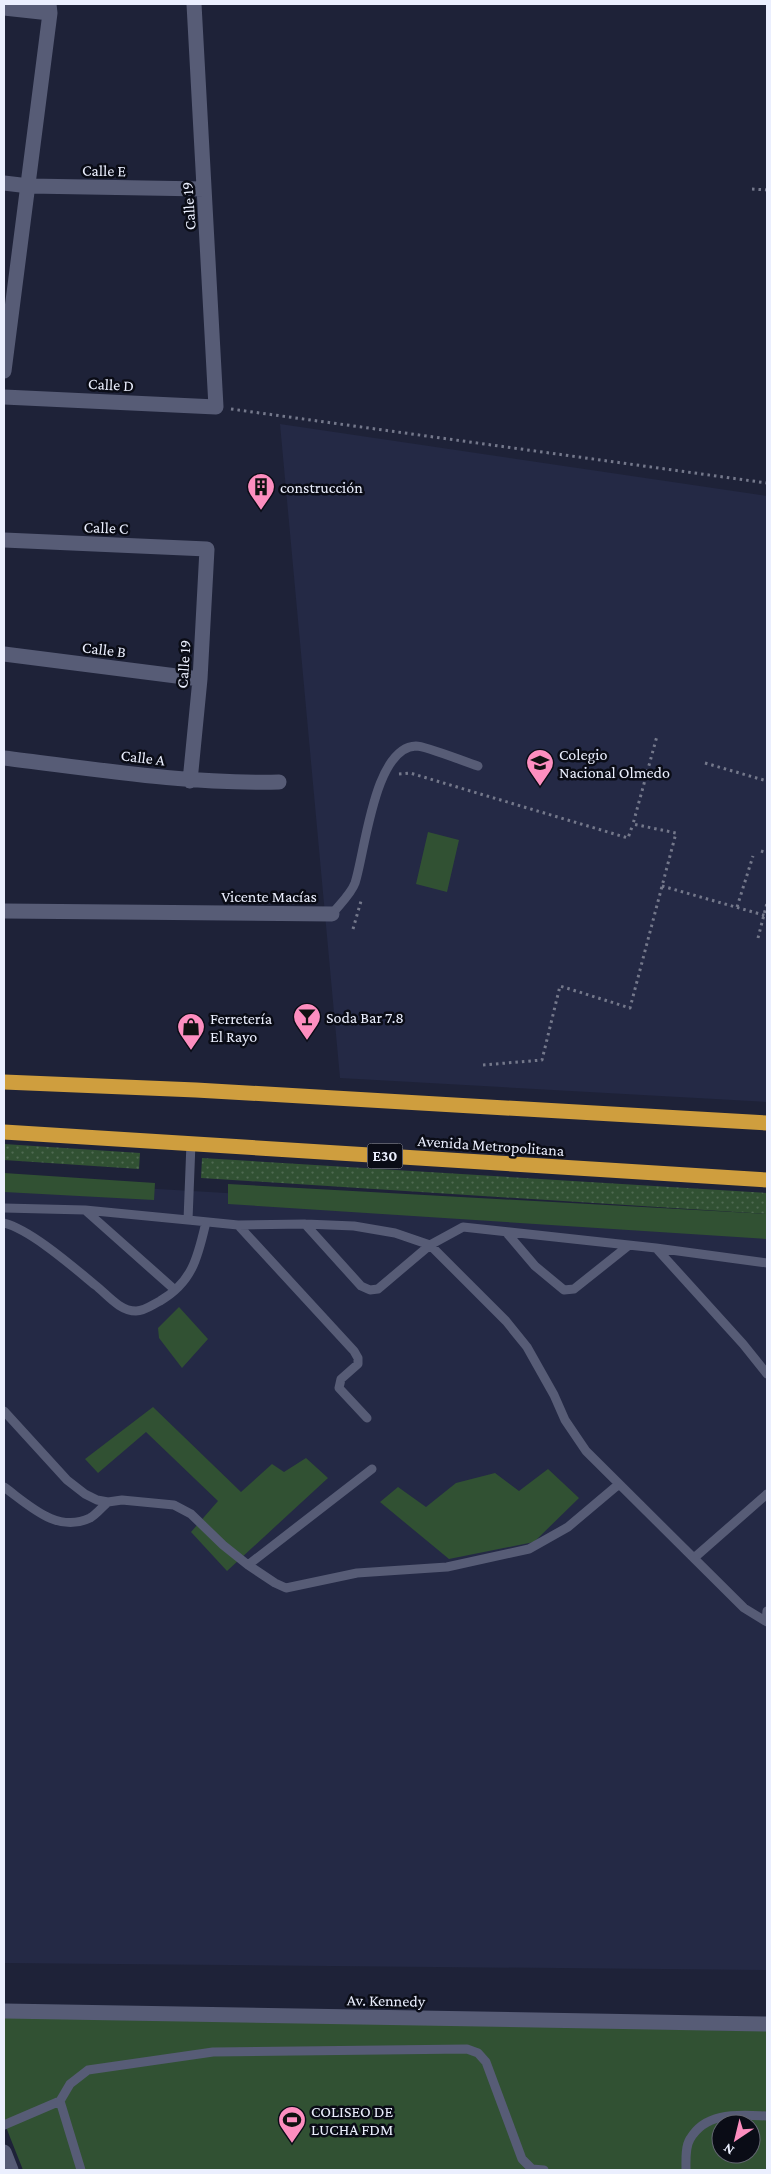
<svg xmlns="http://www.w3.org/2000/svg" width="771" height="2174" font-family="'Crimson Pro',serif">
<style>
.built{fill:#242945}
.park{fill:url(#park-dots)}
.garden{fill:#315133;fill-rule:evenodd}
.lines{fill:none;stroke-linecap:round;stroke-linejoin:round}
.path{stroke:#74788b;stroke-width:3;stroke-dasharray:2.5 4;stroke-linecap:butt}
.lane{stroke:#575c76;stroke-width:9}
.street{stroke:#575c76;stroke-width:15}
.secondary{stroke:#575c76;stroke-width:15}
.highway{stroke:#cf9e3e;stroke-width:15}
.labels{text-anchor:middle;stroke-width:5;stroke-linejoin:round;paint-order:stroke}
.shield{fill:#0a0c16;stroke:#a8abb8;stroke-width:1}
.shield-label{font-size:15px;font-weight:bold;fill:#ebeffe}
.street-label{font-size:16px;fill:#ebeffe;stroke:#0a0c16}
.poi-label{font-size:16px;fill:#ebeffe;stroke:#0a0c16;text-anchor:start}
</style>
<defs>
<pattern id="park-dots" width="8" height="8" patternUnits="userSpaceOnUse" patternTransform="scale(1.25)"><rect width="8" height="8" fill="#315133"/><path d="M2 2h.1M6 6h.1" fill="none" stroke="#4f6a52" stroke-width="1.8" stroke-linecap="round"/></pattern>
</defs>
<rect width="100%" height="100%" fill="#1e2238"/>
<path class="built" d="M280 424 767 496V1102L340 1078Z
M4 1180 767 1225V1970L4 1963Z"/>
<path class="park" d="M4 1144 140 1153 139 1169 4 1160Z
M202 1158 767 1193V1214L201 1178Z"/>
<path class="garden" d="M428 832 459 840 447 892 416 884Z
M4 1173 155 1183 154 1200 4 1192Z
M228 1184 767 1214V1239L228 1204Z
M179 1307 208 1339 182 1368 159 1338 158 1328Z
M153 1407 241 1492 272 1464 284 1472 306 1458 328 1478 227 1571 191 1532 218 1501 146 1432 98 1473 85 1459Z
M548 1469 579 1498 534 1542 449 1559 380 1502 398 1487 426 1507 456 1483 495 1473 519 1491Z
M4 2016 767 2031V2170H23L4 2122ZM721 2124H751V2154H721Z"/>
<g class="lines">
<path class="path" d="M752 189 767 190
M231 409 767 483
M705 763 767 781
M399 774 410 773 628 838 633 824
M761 851 767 853
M662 886 767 916
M737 907 753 856
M353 929 361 901
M758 938 767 903
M483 1065 542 1060 560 986 630 1008 676 833 633 824 657 736"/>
<path class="lane" d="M332 914C340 904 351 894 355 883 365 853 374 747 416 746 426 746 465 762 478 766
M4 1208 85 1210 188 1220 191 1143
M85 1210 175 1290
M188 1220 238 1225 305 1224 354 1226 395 1233 430 1245 506 1321 527 1347 554 1395 565 1420 586 1451 744 1608 767 1622
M4 1223C31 1230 72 1266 95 1285 107 1294 119 1311 136 1311 145 1311 152 1305 160 1301 193 1282 198 1256 206 1222
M305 1224 361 1286 370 1290 378 1289 430 1245 463 1227 656 1248 767 1263
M238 1225 354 1351 358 1358V1364L341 1379 339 1388 367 1418
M506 1232 535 1266 564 1290 574 1289 628 1246
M656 1248 743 1344 767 1374
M4 1411 67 1480 85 1494 97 1500 108 1502 122 1500 174 1505 191 1514 223 1545 248 1565 275 1583 286 1588 357 1573 447 1567 529 1549 568 1527 619 1484
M4 1487C29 1505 57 1534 90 1518 97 1514 102 1507 108 1502
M694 1558 767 1494
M248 1565 372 1469
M766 1621 767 1611
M4 2125 60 2101
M81 2170 60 2101 70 2084 88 2070 213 2052 467 2049 478 2053 486 2062 522 2159 532 2169 544 2170
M686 2170C686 2161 685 2147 690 2139 706 2111 739 2115 767 2116"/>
<path class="street" d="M4 8 50 13
M4 183 29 186 204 189
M4 371 50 13 49 4
M4 397 216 407 194 4
M4 540 207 549 200 679 190 781
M4 654 200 679
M4 758C95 769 186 784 279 782
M4 911 332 914
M4 2011 767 2024"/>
<path class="secondary" d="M4 2152 11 2170"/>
<path class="highway" d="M4 1082 196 1090 767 1123
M4 1132 767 1180"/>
</g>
<defs>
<symbol id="building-pin" viewBox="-11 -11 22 30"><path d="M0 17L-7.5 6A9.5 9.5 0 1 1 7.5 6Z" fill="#fd8ebf" stroke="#0a0c16"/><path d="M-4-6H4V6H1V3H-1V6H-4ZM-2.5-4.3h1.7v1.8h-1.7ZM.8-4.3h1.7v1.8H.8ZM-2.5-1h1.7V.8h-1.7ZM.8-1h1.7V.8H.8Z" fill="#111"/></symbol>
<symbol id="school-pin" viewBox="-11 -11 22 30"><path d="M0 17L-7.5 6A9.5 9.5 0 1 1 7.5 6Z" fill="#fd8ebf" stroke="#0a0c16"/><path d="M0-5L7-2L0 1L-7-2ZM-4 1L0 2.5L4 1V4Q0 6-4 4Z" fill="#111"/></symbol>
<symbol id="bar-pin" viewBox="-11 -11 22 30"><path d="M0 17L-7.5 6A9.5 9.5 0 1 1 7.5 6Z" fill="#fd8ebf" stroke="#0a0c16"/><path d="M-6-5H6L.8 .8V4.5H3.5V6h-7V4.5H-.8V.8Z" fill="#111"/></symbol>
<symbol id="shop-pin" viewBox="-11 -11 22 30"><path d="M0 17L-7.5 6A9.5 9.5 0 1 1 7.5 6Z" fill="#fd8ebf" stroke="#0a0c16"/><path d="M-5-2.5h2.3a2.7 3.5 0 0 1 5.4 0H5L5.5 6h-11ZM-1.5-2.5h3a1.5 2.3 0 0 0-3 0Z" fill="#111"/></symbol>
<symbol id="stadium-pin" viewBox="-11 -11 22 30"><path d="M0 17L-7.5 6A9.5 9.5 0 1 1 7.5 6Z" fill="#fd8ebf" stroke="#0a0c16"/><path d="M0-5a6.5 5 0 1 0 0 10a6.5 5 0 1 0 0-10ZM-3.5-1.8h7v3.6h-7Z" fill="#111"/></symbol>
</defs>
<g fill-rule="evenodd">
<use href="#building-pin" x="245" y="471" width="32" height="43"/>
<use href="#school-pin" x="524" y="747" width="32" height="43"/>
<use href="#bar-pin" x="291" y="1001" width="32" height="43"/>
<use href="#shop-pin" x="175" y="1011" width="32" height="43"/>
<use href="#stadium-pin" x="276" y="2104" width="32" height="43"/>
</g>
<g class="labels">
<rect class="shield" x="367.5" y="1143.5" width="35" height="25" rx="4"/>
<g class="shield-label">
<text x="385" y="1161">E30</text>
</g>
<g class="street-label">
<text transform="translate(104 170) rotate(1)" y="6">Calle E</text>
<text transform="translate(188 206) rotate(-94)" y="6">Calle 19</text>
<text transform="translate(111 384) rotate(3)" y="6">Calle D</text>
<text transform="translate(106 527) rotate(2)" y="6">Calle C</text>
<text transform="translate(104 649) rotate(7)" y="6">Calle B</text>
<text transform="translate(183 664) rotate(-86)" y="6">Calle 19</text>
<text transform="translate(143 757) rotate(7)" y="6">Calle A</text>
<text x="269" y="902">Vicente Macías</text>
<text transform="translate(491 1145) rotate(4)" y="6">Avenida Metropolitana</text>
<text transform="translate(386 2000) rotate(1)" y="6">Av. Kennedy</text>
</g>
<g class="poi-label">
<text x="280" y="493">construcción</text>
<text x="559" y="760">Colegio<tspan x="559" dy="18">Nacional Olmedo</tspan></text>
<text x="326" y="1023">Soda Bar 7.8</text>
<text x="210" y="1024">Ferretería<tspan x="210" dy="18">El Rayo</tspan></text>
<text x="311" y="2117">COLISEO DE<tspan x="311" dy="18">LUCHA FDM</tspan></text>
</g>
</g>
<rect width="771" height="2174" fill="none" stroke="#ebeffe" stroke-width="10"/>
<g transform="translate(736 2139) rotate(215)"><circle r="24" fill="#0a0c16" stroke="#646773"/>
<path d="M0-4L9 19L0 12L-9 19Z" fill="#fd8ebf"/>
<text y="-8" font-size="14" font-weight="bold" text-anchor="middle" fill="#ebeffe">N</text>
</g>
</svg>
